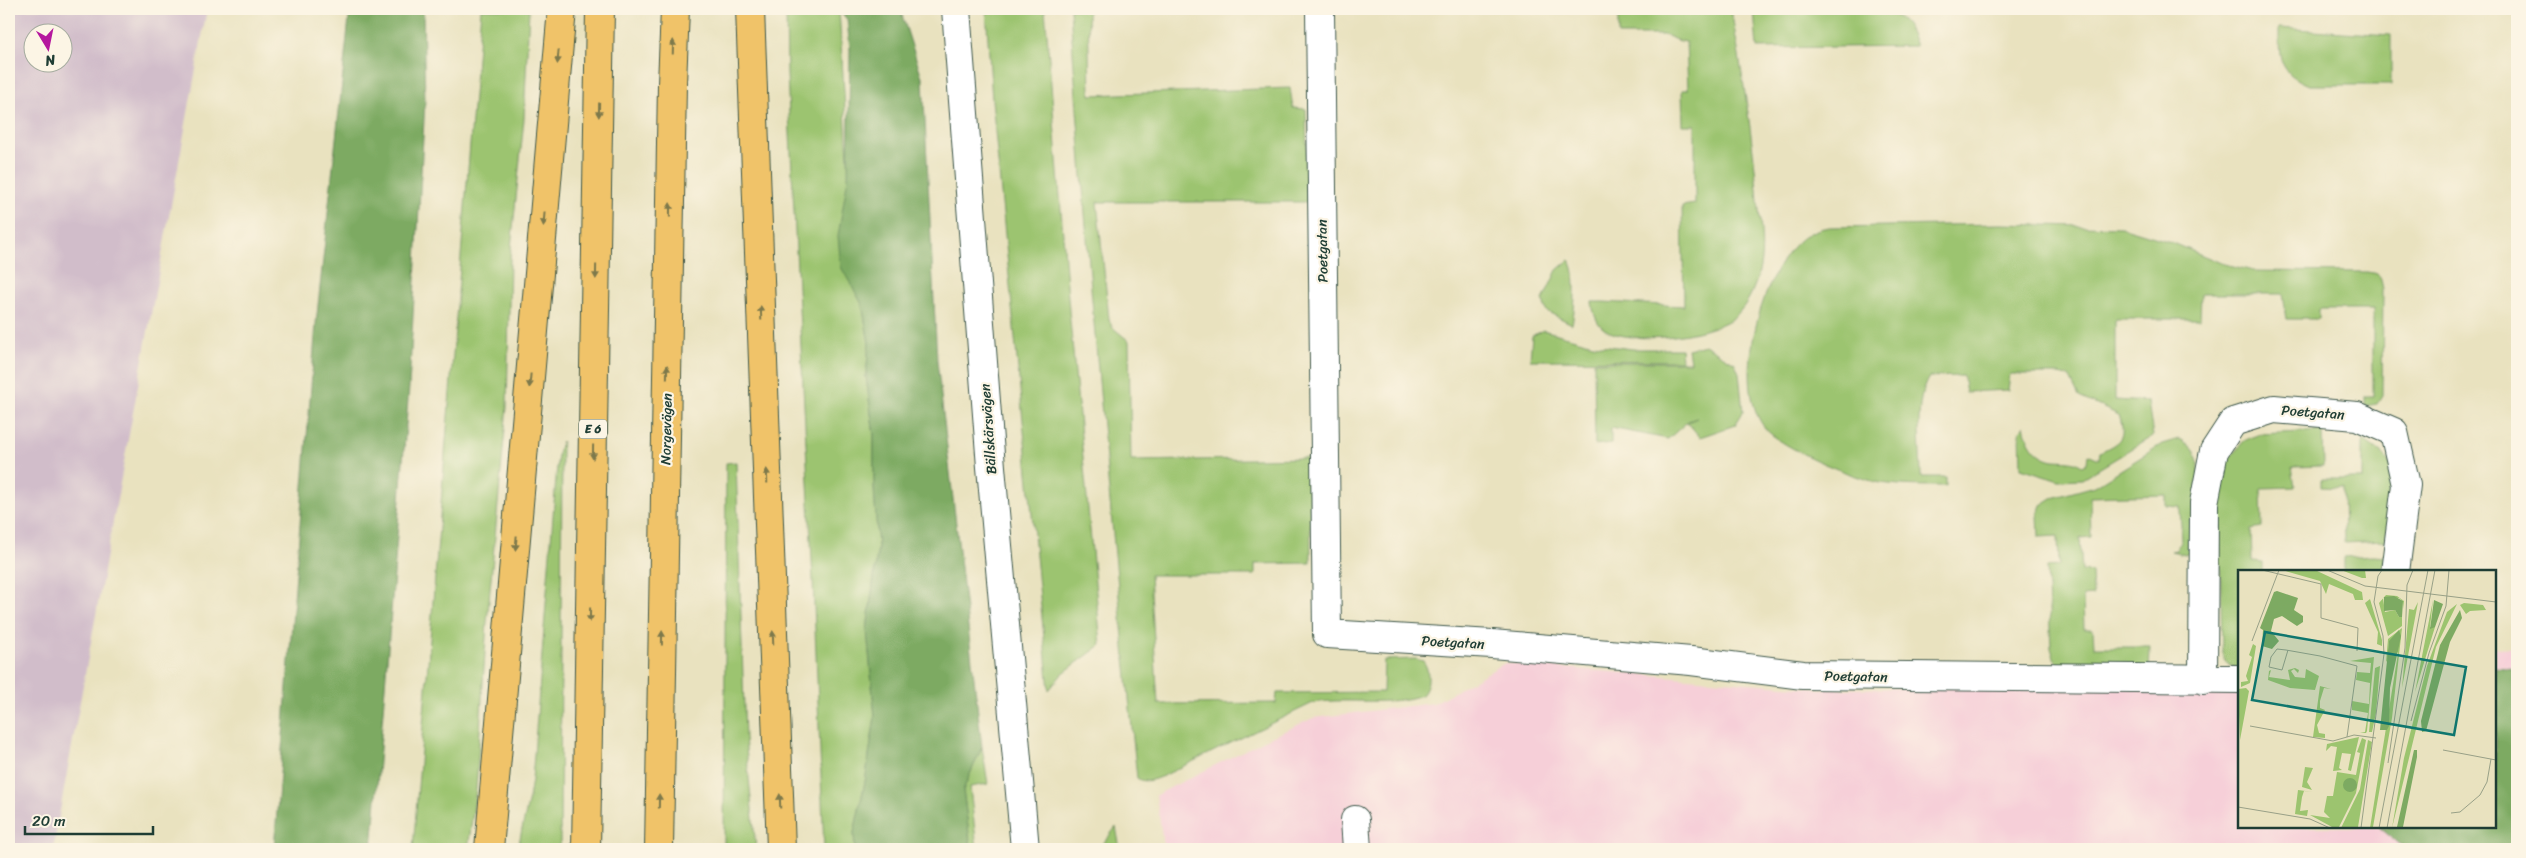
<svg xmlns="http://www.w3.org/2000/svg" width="2526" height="858" font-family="Sriracha,sans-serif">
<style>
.built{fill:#f6cfd8}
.industrial{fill:#d1bdca;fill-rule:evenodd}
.green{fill:#9cc46f;stroke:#5e8052}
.forest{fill:#7daa62;stroke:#4e744b}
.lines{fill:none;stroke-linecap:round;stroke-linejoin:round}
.minor-casing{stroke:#3d5649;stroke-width:30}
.highway-casing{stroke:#3d5649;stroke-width:30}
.minor{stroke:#fff;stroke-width:28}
.highway{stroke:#f0c369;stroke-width:28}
.oneway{fill:#7d794c}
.labels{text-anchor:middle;stroke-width:4.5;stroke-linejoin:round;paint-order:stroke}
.shield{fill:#fcf5e5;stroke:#617469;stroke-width:1}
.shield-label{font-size:12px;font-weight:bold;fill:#1f3d34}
.street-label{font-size:14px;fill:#1f3d34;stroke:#fcf5e5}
.inset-road{fill:none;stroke:#98a087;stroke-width:1}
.view{fill:#0f766e;fill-opacity:0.15;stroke:#0f766e;stroke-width:2.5}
.inset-edge{fill:none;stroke:#1f3d34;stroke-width:2.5}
</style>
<rect width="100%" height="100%" fill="#fcf5e5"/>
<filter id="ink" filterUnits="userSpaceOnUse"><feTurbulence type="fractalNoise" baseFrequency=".02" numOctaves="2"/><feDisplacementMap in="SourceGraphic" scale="10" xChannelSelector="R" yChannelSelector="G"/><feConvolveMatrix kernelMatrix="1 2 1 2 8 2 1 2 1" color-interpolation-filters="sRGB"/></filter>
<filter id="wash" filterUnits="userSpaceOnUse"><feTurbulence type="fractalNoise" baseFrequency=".0096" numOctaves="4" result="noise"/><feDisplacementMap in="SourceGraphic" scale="20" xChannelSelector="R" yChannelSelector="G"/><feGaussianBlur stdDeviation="1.12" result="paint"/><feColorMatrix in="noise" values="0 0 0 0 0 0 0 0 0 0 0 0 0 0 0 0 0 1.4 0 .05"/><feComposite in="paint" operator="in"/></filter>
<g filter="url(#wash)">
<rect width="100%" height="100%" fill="#e9e2bf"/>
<path class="built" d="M2517 647V670L2495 668V648Z
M1505 663 1823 689 2240 685V827H2379L2406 849H1164L1156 795 1269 738 1313 718 1434 703Z"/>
<path class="industrial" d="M9 9H207L53 849H9ZM32 32H62V62H32Z"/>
<path class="green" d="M481 9H529L524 119 510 258 507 407 487 622 476 790 468 849H413Z
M786 9H839L856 293 862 304 869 343 866 377 874 435V488L878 547 867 630 875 717 865 782 854 833 855 849H824L813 580 787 75Z
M986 9H1045L1069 310 1101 645 1062 674 1049 690 992 100Z
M1070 9H1088L1090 95 1290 88 1293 108 1306 109 1308 202H1097L1109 319 1112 327 1129 341 1131 461 1310 458 1311 563 1255 564V575H1150L1158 704 1276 703 1277 693 1383 692 1384 660 1416 659 1423 661C1430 670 1430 687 1422 695 1388 707 1348 697 1313 703L1163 776C1155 779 1144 784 1137 778 1111 522 1087 266 1070 9Z
M1618 9H1731C1742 73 1753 136 1758 201 1761 230 1766 259 1754 287 1750 298 1742 311 1733 318 1707 336 1631 346 1604 329 1596 323 1593 311 1592 302H1602L1684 306 1682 206 1695 204V125H1683L1682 90H1688L1686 42 1676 40 1666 35H1618Z
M1869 9C1899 15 1905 15 1916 46L1757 48 1754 11Z
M2279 28 2391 35V85H2309C2278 72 2279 58 2279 28Z
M2001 224 2121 227 2171 242 2221 263 2253 271 2367 272 2378 274 2381 280 2383 289 2382 396 2377 404 2365 406V396H2373V309H2319V319H2287L2283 294H2201L2200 319H2115V400L2148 402 2153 436 2082 479 2059 480 2021 468 2020 432 2024 425C2027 442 2036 457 2054 460 2066 461 2072 459 2082 466L2087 463 2088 454 2099 459 2100 452C2120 442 2127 439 2119 415L2079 397 2069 376 2058 374H2010L2008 390 1966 392 1963 376 1929 377C1913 401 1921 449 1921 477H1946V486C1924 486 1902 486 1881 483 1856 479 1780 448 1765 428 1730 385 1762 266 1805 236 1813 231 1821 228 1830 227Z
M1569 260C1578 268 1575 311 1572 324L1546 311 1543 300 1557 270Z
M1543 330 1593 344 1632 349H1681L1682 361 1530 360 1532 336Z
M1705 345 1735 363 1739 373 1743 412 1735 425 1700 437 1687 422 1697 418 1688 421 1668 439 1611 428V443L1595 445 1594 362H1690L1688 349Z
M2322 431 2323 466 2292 467 2295 487 2261 488 2262 527 2251 529 2252 561 2262 562V572H2240V667C2227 667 2223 662 2222 650L2219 492 2224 464 2244 441 2259 434Z
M2179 439C2191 446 2195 451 2199 464L2191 552 2185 554 2171 551 2176 550 2182 539 2180 511V507L2166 506V495L2090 497 2091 537 2080 538 2082 571 2092 572 2093 595 2083 596 2084 629H2093L2094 647H2150L2149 673 2061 667 2054 658 2051 648 2047 567 2059 566 2058 536 2039 537 2038 514 2041 505 2052 498 2095 486 2162 444Z
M2363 440C2375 448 2388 456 2393 470 2397 480 2387 528 2385 541L2344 543 2343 488 2321 487V479H2363Z
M562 441 560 849H518C522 825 529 804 532 780L558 453Z
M736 462 745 738 756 849H724L726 463Z
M2373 555 2385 556 2383 572H2344V557Z
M982 747 988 784 970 787 977 849H971L963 790Z
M1116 827 1120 849H1099Z"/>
<path class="forest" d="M350 9H423L425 102 409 387 372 849H274L316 324Z
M836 9H900L923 80 937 361 982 747 963 790 971 849H855L854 833 865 782 875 717 867 630 878 547 874 488V435L866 377 869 343 862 304 841 267 838 236 848 177 850 50 847 19Z
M2495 668 2517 670V849H2406L2379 827H2495Z"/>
</g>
<g filter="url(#ink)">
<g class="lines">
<defs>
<path id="minor" d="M956 9 991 467 1025 849
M1320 9 1327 634 1492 644 1691 661 1803 675 2240 679
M2203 680 2204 503 2214 451 2233 422 2274 409 2357 416 2394 432 2406 485 2395 572
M1355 820 1357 849"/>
<path id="highway" d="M750 9 781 849
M489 849 562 9
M586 849 600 9
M659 849 672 84 675 9"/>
</defs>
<use href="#minor" class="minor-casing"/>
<use href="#highway" class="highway-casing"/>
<use href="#minor" class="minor"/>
<use href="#highway" class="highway"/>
</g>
<defs><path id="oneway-solid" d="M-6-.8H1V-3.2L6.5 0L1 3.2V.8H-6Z" transform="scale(1.25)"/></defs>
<g class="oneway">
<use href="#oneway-solid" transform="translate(673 47) rotate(-88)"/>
<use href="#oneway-solid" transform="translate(558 57) rotate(95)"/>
<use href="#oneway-solid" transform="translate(599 110) rotate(91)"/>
<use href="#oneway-solid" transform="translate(670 210) rotate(-89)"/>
<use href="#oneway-solid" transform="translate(544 219) rotate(95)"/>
<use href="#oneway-solid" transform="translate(596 272) rotate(91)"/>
<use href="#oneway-solid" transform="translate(761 313) rotate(-92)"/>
<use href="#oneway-solid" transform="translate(667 372) rotate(-89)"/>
<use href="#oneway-solid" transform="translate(530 381) rotate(95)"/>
<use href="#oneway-solid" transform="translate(593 452) rotate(91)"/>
<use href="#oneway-solid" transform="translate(767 476) rotate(-92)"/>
<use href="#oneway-solid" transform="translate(516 543) rotate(95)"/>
<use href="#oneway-solid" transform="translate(590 615) rotate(91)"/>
<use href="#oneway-solid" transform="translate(662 638) rotate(-89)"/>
<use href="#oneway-solid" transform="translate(773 638) rotate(-92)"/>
<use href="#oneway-solid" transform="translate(659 801) rotate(-89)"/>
<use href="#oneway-solid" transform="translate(780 801) rotate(-92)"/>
</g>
</g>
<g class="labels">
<rect class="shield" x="579" y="419.5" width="28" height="19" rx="4"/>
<g class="shield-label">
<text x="593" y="433">E 6</text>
</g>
<g class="street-label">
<text transform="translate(1322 251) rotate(-91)" y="5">Poetgatan</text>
<text transform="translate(2313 412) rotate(4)" y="5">Poetgatan</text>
<text transform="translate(666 429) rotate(-89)" y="5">Norgevägen</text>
<text transform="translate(988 429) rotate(-94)" y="5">Bällskärsvägen</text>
<text transform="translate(1453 642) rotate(3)" y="5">Poetgatan</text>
<text transform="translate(1856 676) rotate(1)" y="5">Poetgatan</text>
</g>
</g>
<g transform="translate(2238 570)">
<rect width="258" height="258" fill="#e9e2bf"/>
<path d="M44 0H77L124 22 125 30H117L115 24 91 14 88 24 82 11ZM103 0H127L128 8H124ZM148 25 159 26 166 31V39L165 31 161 28H145L147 42 157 40 161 47H164V56L150 66 141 33ZM132 29 144 70V76L139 74 140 62 127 33ZM195 30 192 57H197L177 122ZM180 32 164 118 171 39 176 40ZM226 33 245 35 248 40 232 41 228 44 222 35ZM219 34 198 77 154 258 166 188 189 96 209 42ZM164 58 154 148 135 257 132 258 160 83 151 71 150 89 148 92 150 69ZM15 74 18 76 12 113 3 117V112L10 111 8 106 14 87 11 85ZM136 87 129 161 128 163H122L127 162 130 143 114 140V131L131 134 132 113 118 110 119 102 132 103 133 93 112 91ZM142 96 138 143 134 162H131L137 98ZM57 98 61 100 60 103 56 99 53 101 57 107 67 108 68 99 81 106 77 120 52 118 30 110 31 101 33 100 31 107 52 110 50 100ZM82 116 93 119 86 118 82 131V138L87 140 79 155 81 163 87 164V168L75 167ZM8 118 11 121 2 170 0 119ZM121 167 113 201 107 199 110 200 113 184 104 183 101 198 104 200 95 201 99 177 93 176 88 181 89 174ZM124 168 128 170 118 223 101 257H94L72 245 92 248 86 242 89 226H95L99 202 118 205 122 183 119 182ZM130 170 134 172 120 257 103 258 122 219ZM67 197 75 198 69 212 74 220 64 217ZM60 220 75 222 66 221 64 227 62 241 70 240 69 246 57 244Z" fill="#9cc46f"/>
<path d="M39 21 60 28 56 40 65 46V52L59 56 44 46 36 49 33 61 41 71 34 79 24 76 25 60 22 58 36 22ZM146 27 156 26 165 31 164 47H161L157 40 146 41ZM196 30 205 34 197 57 192 59ZM222 40 224 48 212 72 188 161 184 162 183 151 202 75ZM161 60 163 66 152 118 151 156 149 160H142L151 71ZM176 180H179V187L165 257H159ZM105 215a7 7 0 1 1 14 0a7 7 0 1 1-14 0Z" fill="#7daa62"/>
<path class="inset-road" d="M24 0 83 14V48L120 58 119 81M89 0 127 16 258 32M14 71 41 0M50 80 44 100 31 97 33 87 39 79 48 80 82 86 119 96 109 167M173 151 191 83 208 36 211 0M12 156 95 171 116 165 138 168M205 180 258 190M150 193 167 78 169 15 175 0M0 237 72 249 92 258M213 243 222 242 242 225 249 212 253 189M123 258 146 84 145 66 136 32 140 6 144 0M141 258 190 0M149 258 197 0"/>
<path class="view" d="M27 62 228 97 216 165 14 130Z"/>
<rect width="258" height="258" class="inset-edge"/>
</g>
<rect width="2526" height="858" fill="none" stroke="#fcf5e5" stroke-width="30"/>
<g transform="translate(48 48) rotate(170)"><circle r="24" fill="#fcf5e5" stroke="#a4ab9e"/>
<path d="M0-4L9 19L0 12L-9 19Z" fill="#b5179e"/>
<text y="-8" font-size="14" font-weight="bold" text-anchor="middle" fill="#1f3d34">N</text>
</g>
<path d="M25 826v8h128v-8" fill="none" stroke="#1f3d34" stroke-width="2.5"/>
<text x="32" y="826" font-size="15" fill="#1f3d34" stroke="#fcf5e5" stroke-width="4" paint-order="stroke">20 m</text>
</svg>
